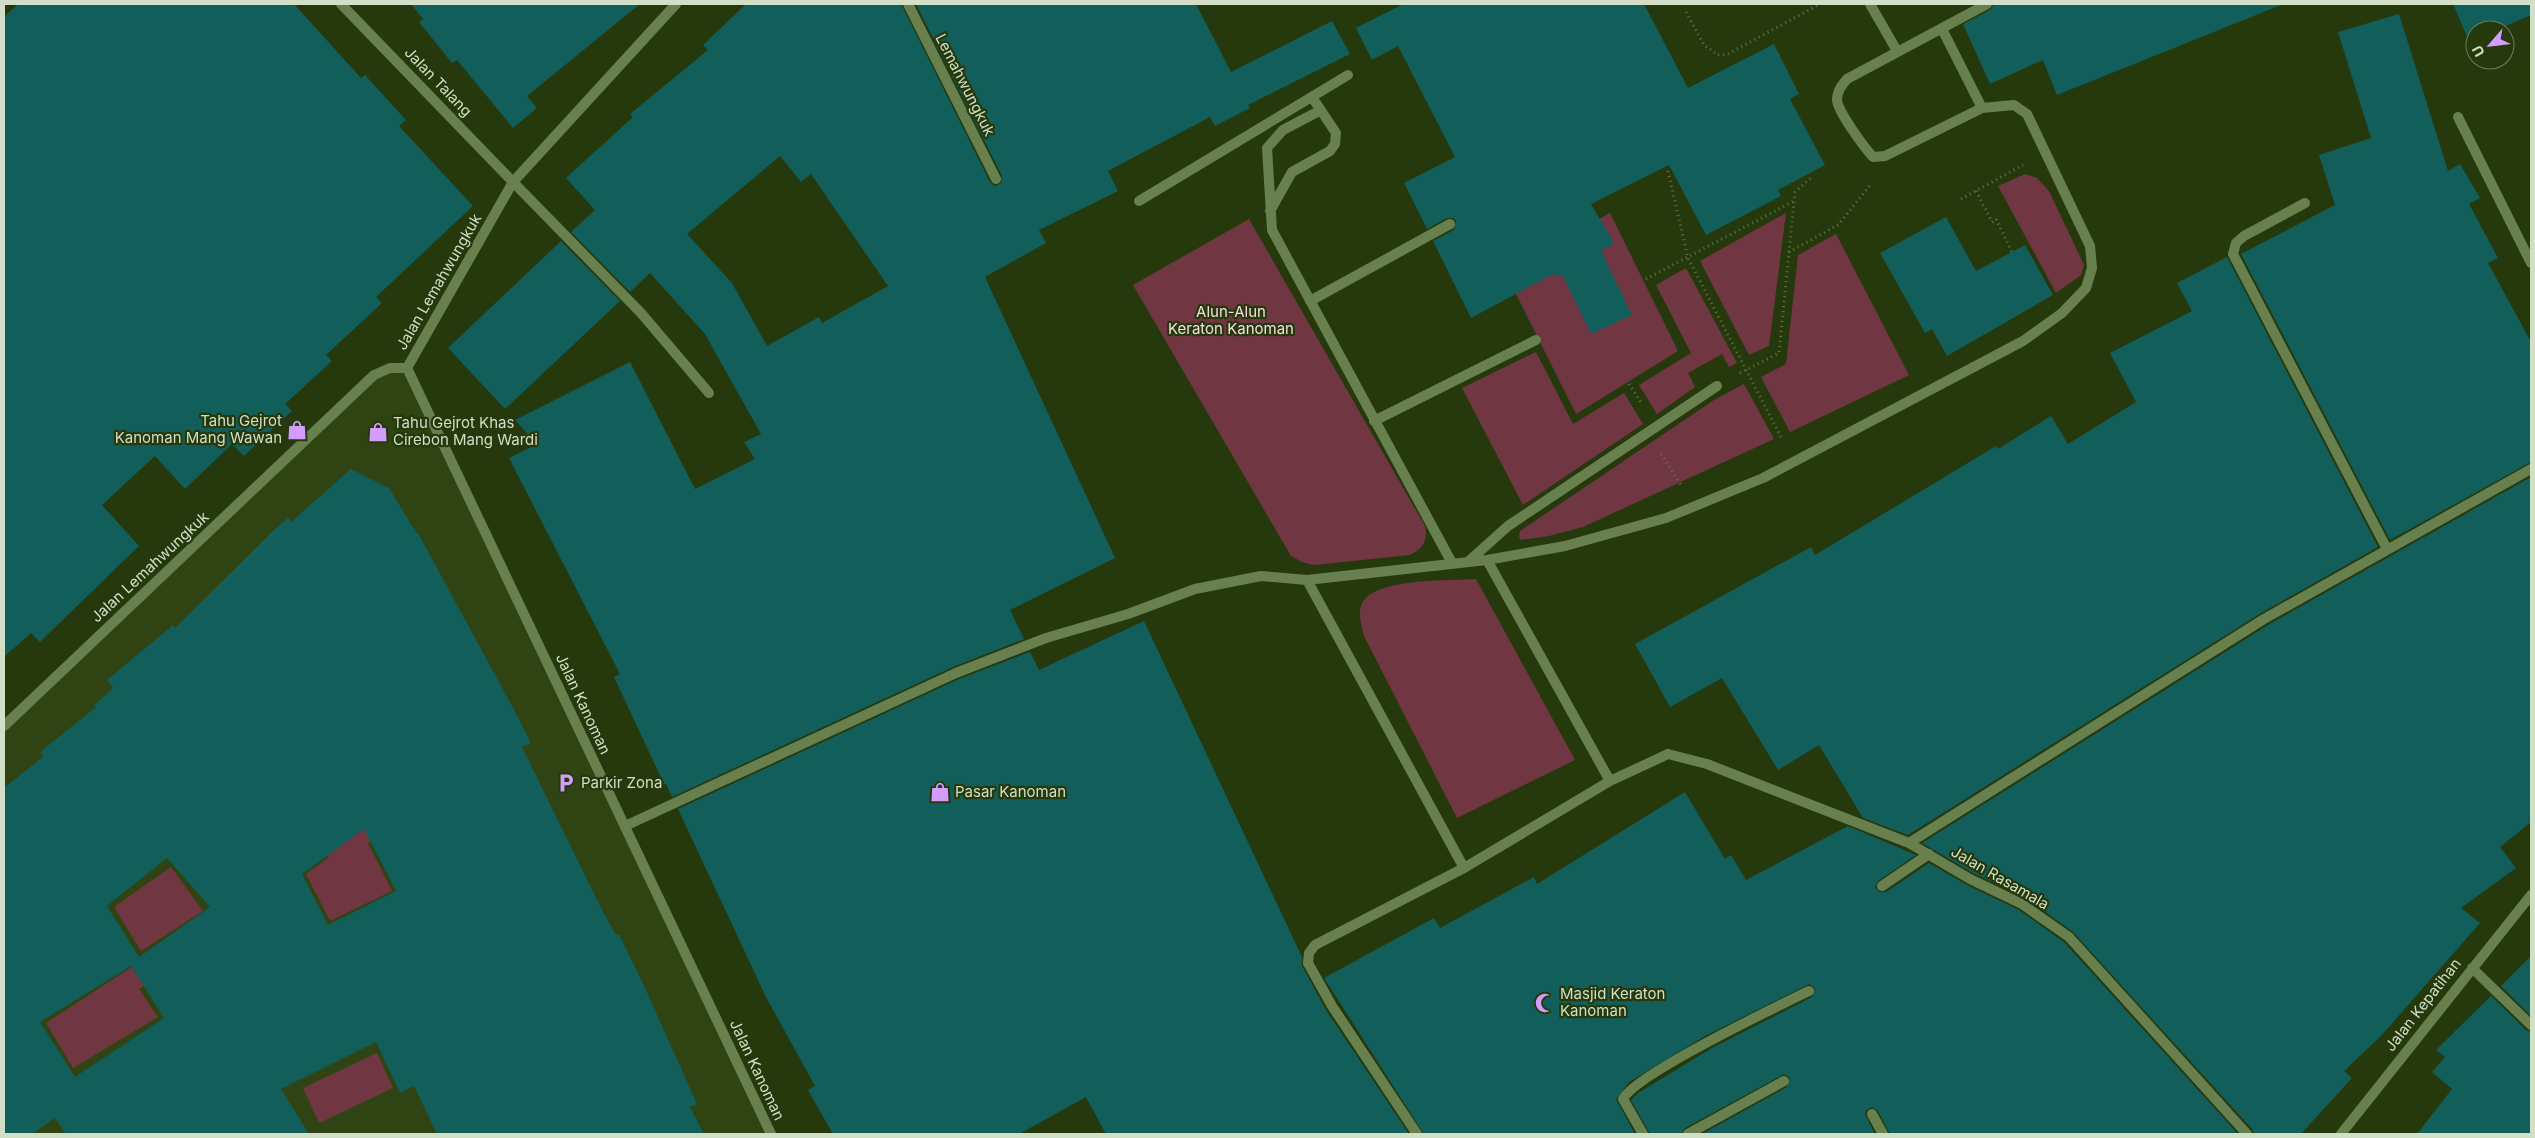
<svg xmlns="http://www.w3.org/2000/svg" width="2535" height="1138" font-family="Inter,sans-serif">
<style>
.built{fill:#2f4412}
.green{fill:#703742}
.building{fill:#125e5a;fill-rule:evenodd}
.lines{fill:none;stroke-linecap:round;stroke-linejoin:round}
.path{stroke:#63744f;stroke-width:3;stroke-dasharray:1 4;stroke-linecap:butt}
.service{stroke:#68804d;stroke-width:10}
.minor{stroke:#68804d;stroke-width:10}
.tertiary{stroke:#68804d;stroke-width:10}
.labels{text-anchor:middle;stroke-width:4.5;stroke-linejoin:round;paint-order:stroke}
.street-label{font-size:15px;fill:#d2dfc7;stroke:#26390d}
.park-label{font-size:15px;fill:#f6dcdf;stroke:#26390d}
.poi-label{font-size:15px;fill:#d2dfc7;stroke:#26390d;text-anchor:start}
</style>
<rect width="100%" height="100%" fill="#26390d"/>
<path class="built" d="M403 372 766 1134H4V731L376 378 391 373Z"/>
<path class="green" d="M2025 174 2037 178 2049 191 2084 265 2081 275 2056 293 1998 186Z
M1610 213 1678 351 1576 414 1505 272Z
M1786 213 1769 346 1749 355 1700 261Z
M1249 219 1425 526C1428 540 1423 549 1410 555L1314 565 1302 562 1291 556 1133 285Z
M1836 234 1909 375 1790 432 1761 377 1786 364 1798 255Z
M1686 268 1737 363 1729 367 1722 354 1688 373 1695 387 1657 414 1639 385 1691 353 1656 285Z
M1536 352 1573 424 1624 393 1643 424 1523 505 1462 388Z
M1744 384 1774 439 1583 527 1549 536 1521 540 1519 537 1520 531 1714 400Z
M1476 579 1575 760 1457 818 1364 636C1362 627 1358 615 1361 606 1370 577 1451 581 1476 579Z
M513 774 368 843 392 891 330 921 306 874 329 857 296 794Z
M171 867 203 911 141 951 114 907Z
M141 961 154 979 139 989 158 1017 73 1068 46 1023Z
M377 1053 393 1088 319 1123 303 1088Z"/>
<path class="building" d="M18 4H294L361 78 365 75 406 120 399 126 473 206 376 297 382 303 326 355 332 361 285 404 292 411 244 456 232 444 185 489 155 456 102 505 139 546 40 642 31 633 4 657V17Z
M411 4H640L527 96 537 108 513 128 457 60 452 63 419 22 423 19Z
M746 4H901L990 182 995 186 1001 183 1002 176 916 4H1196L1231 72 1332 21 1350 54 1248 105 1250 108 1215 126 1210 117 1108 171 1118 191 1039 230 1046 243 985 277 1115 558 1010 610 1024 639 953 667 672 797 666 784H664L614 677 620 674 509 458 537 444 515 420 630 362 695 489 755 459 744 442 761 434 705 334 650 273 630 292 571 232 595 210 566 178 633 117 630 114 708 50 703 45ZM780 156 801 182 811 174 888 286 822 323 819 317 767 346 732 283 687 234Z
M1403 4H1644L1688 88 1774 44 1799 94 1790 99 1825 165 1778 190 1781 196 1706 235 1669 165 1591 204 1614 243 1601 251 1632 315 1591 334 1562 274 1556 278 1553 274 1471 318 1433 241 1454 230 1456 221 1453 218H1447L1427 229 1404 183 1455 157 1398 46 1372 60 1356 28Z
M1994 4H2281V5L2057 95 2043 60 1990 84 1963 24 1990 10Z
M2453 4H2531V15L2496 30H2475V38L2469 41Z
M2399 14 2448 171 2460 164 2480 198 2469 204 2498 258 2488 263 2531 342V462L2390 540 2241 254 2335 205 2319 155 2371 138 2338 32Z
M1946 217 1976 271 2025 245 2053 295 1947 356 1932 329 1925 333 1880 253Z
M561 241 620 301 505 409 448 348Z
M2227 257 2378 547 2261 613 1908 835 1863 818 1819 745 1778 770 1722 678 1670 707 1635 644 1811 547 1815 555 1996 446 1998 449 2051 416 2068 444 2136 402 2110 353 2192 311 2177 283Z
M351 469 389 488 417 534 418 533 511 704 531 743 522 747 601 908 616 935 619 934 645 988 697 1104 690 1107 704 1134H437L414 1086 400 1093 376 1042 281 1089 309 1134H66L55 1118 32 1134H4V788L44 756 40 752 96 707 94 705 113 688 107 680 173 625 175 628 276 528 288 518 291 522ZM364 829 396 891 328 925 302 874ZM167 858 210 907 139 957 107 906ZM131 966 164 1018 75 1077 40 1022Z
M2531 477V822L2500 847 2516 868 2461 908 2480 923 2381 1036 2344 1071 2352 1078 2301 1134H2254L2252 1129 2073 932 2026 898 1973 873 1922 843 2268 625Z
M1144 621 1302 957V966L1326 1010 1409 1134H1106L1086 1097 1019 1134H833L808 1090 815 1086 766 997 678 809 959 679 1030 652 1039 670Z
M1685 792 1725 859 1731 855 1746 880 1848 826 1916 855 1878 881 1875 887 1879 892H1886L1929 863 1967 885 2019 910 2064 942 2238 1134H1890L1878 1111 1872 1107 1866 1110 1865 1114 1875 1134H1702L1787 1087 1790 1078 1784 1074 1685 1128 1681 1134H1650L1631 1100 1638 1093 1712 1048 1812 997 1815 988 1809 984 1705 1036 1629 1082 1616 1099 1635 1134H1424L1324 978 1434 918 1440 928 1534 877 1537 884Z
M2531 956V1016L2501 986Z
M2491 996 2526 1030 2531 1032V1134H2417L2452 1089 2432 1072 2445 1057 2436 1050Z"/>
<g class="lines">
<path class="path" d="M1686 12 1704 45 1718 55 1728 54 1820 4
M1668 171 1688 258 1782 439
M1976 191 1992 222 1996 219 2012 252
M1961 199 2023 165
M1789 252 1838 225 1871 184
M1646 279 1794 201
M1740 373 1779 353 1795 192 1813 176
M1629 384 1642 404
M1661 454 1681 485"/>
<path class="service" d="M1870 4 1897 51
M1942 29 1982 108
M1321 110 1283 130 1267 148 1272 230 1452 563
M513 182 641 313 709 393
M1139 201 1348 75
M1270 211 1292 172 1330 151 1335 144 1336 133 1312 97
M1310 301 1450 224
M1374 421 1536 340
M1487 560 1610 781
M1469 561 1508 526 1717 386
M1307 580 1464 868
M625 826 956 673 1046 638 1128 614 1195 589 1261 576 1307 580 1487 560 1565 546 1666 518 1763 478 2023 341 2062 313 2086 288 2092 268 2090 246 2027 114 2014 105 1982 108 1885 156 1873 157C1864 147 1838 112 1837 100 1837 91 1842 85 1847 79L1987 4
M1308 963 1309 953 1315 945 1464 868 1610 781 1668 754"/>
<path class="minor" d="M908 4 996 179
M2458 117 2531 263
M2305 203 2244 236 2236 243 2233 254 2387 549
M1668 754 1707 764 1909 843 1970 879 2022 904 2069 937 2247 1134
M1909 843 2264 619 2531 469
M1882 886 1929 854
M1308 963 1332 1006 1417 1134
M2472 968 2531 1025
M1872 1114 1883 1134
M1643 1134 1623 1099C1636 1074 1776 1007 1809 991
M1688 1134 1784 1081
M2341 1134 2531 895"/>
<path class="tertiary" d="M341 4 513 182
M407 368 771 1134
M407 368 513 182 676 4
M4 726 374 375 390 368H407"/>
</g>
<defs>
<symbol id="shop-bare" viewBox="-9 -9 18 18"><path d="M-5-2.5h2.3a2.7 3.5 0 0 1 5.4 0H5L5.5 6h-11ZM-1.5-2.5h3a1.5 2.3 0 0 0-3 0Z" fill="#d39cfd" stroke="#26390d" stroke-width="2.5" paint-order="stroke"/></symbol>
<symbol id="parking-bare" viewBox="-9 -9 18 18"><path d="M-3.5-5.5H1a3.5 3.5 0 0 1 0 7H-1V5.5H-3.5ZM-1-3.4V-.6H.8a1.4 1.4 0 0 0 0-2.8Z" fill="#d39cfd" stroke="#26390d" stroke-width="2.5" paint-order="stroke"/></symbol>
<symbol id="mosque-bare" viewBox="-9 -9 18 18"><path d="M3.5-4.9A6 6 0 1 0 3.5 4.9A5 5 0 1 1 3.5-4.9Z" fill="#d39cfd" stroke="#26390d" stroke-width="2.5" paint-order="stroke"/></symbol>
</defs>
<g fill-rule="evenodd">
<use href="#shop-bare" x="283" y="416" width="28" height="28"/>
<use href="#shop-bare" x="364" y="418" width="28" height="28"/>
<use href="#parking-bare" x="552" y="769" width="28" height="28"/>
<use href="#shop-bare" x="926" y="778" width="28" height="28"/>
<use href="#mosque-bare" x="1531" y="989" width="28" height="28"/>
</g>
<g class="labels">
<g class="street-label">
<text transform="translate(438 82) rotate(46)" y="5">Jalan Talang</text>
<text transform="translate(965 85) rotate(63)" y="5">Lemahwungkuk</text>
<text transform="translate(439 282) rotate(-60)" y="5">Jalan Lemahwungkuk</text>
<text transform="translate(150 567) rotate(-43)" y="5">Jalan Lemahwungkuk</text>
<text transform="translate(583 704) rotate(65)" y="5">Jalan Kanoman</text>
<text transform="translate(2000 878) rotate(30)" y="5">Jalan Rasamala</text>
<text transform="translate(2423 1005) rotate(-52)" y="5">Jalan Kepatihan</text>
<text transform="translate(757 1070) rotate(65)" y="5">Jalan Kanoman</text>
</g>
<g class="park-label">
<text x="1231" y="317">Alun-Alun<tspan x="1231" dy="17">Keraton Kanoman</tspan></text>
</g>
<g class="poi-label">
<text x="282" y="426" text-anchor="end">Tahu Gejrot<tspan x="282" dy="17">Kanoman Mang Wawan</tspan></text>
<text x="393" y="428">Tahu Gejrot Khas<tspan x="393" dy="17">Cirebon Mang Wardi</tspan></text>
<text x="581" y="788">Parkir Zona</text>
<text x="955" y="797">Pasar Kanoman</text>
<text x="1560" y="999">Masjid Keraton<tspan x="1560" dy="17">Kanoman</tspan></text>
</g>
</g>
<rect width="2535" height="1138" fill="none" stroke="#d2dfc7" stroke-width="10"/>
<g transform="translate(2490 45) rotate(242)"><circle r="24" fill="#26390d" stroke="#6b7b57"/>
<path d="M0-4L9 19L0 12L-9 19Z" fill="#d39cfd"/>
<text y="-8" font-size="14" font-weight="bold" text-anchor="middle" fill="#d2dfc7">U</text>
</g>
</svg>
